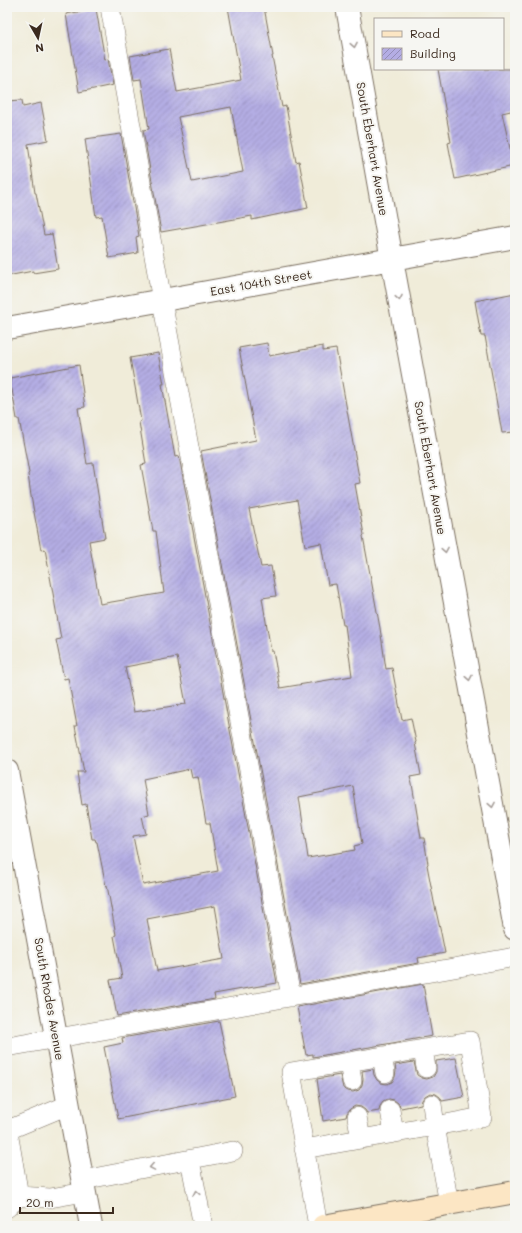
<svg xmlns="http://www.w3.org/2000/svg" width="522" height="1233" font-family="Mali,sans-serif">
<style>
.building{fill:url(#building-hatch);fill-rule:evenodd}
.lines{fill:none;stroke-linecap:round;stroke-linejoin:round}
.lane-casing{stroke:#7a6e5f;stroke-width:20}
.street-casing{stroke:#7a6e5f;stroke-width:24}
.secondary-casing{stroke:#7a6e5f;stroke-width:24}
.lane{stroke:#fff;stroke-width:19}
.street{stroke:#fff;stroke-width:22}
.secondary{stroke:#fce6c4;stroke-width:22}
.oneway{stroke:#a79f9a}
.labels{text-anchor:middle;stroke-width:4;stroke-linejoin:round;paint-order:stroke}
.street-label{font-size:12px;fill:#3b2a1e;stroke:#f6f6f2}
</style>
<defs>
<pattern id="building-hatch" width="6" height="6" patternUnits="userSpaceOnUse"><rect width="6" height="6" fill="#b4ade4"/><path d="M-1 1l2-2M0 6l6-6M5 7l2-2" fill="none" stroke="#948db8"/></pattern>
</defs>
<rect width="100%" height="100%" fill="#f6f6f2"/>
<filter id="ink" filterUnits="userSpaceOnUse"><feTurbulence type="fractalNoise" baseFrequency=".025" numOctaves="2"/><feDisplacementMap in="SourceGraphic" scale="8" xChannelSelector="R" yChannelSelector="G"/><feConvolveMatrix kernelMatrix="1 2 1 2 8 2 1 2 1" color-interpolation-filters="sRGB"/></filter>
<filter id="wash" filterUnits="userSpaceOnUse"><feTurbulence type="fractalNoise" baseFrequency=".012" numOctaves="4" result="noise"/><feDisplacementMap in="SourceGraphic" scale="16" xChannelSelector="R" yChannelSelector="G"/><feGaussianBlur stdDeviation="0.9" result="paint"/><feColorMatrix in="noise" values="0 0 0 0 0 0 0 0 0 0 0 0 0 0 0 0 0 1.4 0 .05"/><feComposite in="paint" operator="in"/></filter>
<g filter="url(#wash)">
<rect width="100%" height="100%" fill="#f0ecd9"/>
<g id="blocks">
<path class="building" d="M228 7H264L273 56H272L282 107 286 106 296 162 299 161 308 208 252 220V216L161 232 143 130 149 129 141 79 134 80 130 56 169 49 177 92 241 80ZM231 107 243 172 192 182 178 117Z
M96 9 105 60 108 59 113 85 79 92 66 14Z
M438 69H515V110L502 113 514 166 455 179 448 143 451 142Z
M22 100 23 107 41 103 48 140 28 144 35 193H36L44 235 52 234 58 269 33 273V271L7 276V101Z
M121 134 139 236 136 237 138 253 109 258 102 216 96 217 85 139Z
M515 293V432L502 433 485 336H481L475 301Z
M267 343 269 356 323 346V351L336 349 360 483 355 484 364 535 363 536 380 628 386 669 392 668 402 720 411 718 416 742 415 743 421 775 410 777 412 784 421 838H424L428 864 427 865 434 902 441 933 445 953 418 958 419 963 300 984 201 451 256 440 239 348ZM297 500 305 546 321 543 328 585 336 584 343 625H345L352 676 280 688 273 651H271L262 598 276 596 271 566 261 567 249 509ZM353 786 362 844 354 846 355 850 308 858 299 797Z
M158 353 164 384H162L175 457 179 456 277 983 214 994 215 999 117 1016 110 980 122 978 114 936 116 935 107 885 106 886 97 842H96L95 839H92L86 804 82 805 77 772H84L75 726H77L68 678 64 679 56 640 61 639 51 582 45 549 41 550 31 496 28 474 29 473 19 419H17L10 378 79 365 85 407 78 408 87 464 93 463 105 538 89 541 100 604 164 593 156 531H153L141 465 146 464 139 422 141 421 130 358ZM177 657 186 704 134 712 125 667ZM190 769 192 778 198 777 206 823H210L218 871 143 885 133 836 146 834 142 816 149 814 143 779ZM215 906 224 959 157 971 147 919Z
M423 984 432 1036 313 1057V1054L306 1055 297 1007Z
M219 1021 235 1096 118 1119 104 1047 123 1043 122 1038Z
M456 1058 464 1097 442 1101 440 1097 436 1094 430 1093 425 1096 422 1100 421 1104 401 1108 398 1103 394 1100 389 1099 383 1102 380 1106 379 1111 367 1113 365 1110 361 1107 355 1106 350 1109 347 1113 346 1117 323 1121 317 1079 340 1075 343 1088 348 1091 353 1092 359 1090 362 1085 363 1079 362 1071 373 1069 374 1075 377 1080 381 1083 387 1084 392 1082 395 1077 396 1071 395 1065 414 1062 417 1075 422 1078 427 1079 433 1077 436 1072V1061Z"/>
</g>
</g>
<g filter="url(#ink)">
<use href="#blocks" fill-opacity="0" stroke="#7a6e5f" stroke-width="1"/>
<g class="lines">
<defs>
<path id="lane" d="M110 7 162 301 291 997
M7 1047 515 957
M423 1049 426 1068
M382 1056 385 1073
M349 1062 352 1081
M390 1110 394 1133
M357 1117 361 1139
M7 1126 19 1196 7 1208
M8 1130 68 1105
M304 1149 435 1126 432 1104
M190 1160 203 1226
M83 1180 233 1151
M19 1196 50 1198 85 1192
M318 1226 291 1072 470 1041 482 1117 435 1126 449 1204"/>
<path id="street" d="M347 7 392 260 515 929
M7 328 515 237
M7 771 91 1226"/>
<path id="secondary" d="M323 1226 515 1192"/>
</defs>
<use href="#lane" class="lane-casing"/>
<use href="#street" class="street-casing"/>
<use href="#secondary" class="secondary-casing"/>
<use href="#lane" class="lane"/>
<use href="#street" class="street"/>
<use href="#secondary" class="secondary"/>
</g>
<defs><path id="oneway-chevron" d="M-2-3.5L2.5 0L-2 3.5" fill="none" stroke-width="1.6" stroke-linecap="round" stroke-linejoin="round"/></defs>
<g class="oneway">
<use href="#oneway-chevron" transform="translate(354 45) rotate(80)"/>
<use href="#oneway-chevron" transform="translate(399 298) rotate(79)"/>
<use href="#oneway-chevron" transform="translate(445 550) rotate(80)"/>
<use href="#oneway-chevron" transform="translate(469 678) rotate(80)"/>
<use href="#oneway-chevron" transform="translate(492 805) rotate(80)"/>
<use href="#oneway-chevron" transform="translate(152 1167) rotate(170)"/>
<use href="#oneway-chevron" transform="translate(196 1193) rotate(-101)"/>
</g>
</g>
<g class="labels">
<g class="street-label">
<text transform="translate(372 149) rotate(80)" y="4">South Eberhart Avenue</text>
<text transform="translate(261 283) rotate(-10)" y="4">East 104th Street</text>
<text transform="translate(430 468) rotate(80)" y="4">South Eberhart Avenue</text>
<text transform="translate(49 999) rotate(80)" y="4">South Rhodes Avenue</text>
</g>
</g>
<rect width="522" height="1233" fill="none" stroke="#f6f6f2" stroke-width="24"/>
<rect x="374" y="18" width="130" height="52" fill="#f6f6f2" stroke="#aba49d"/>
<rect x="382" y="31" width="20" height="6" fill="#fce6c4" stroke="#aba49d"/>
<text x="410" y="38" font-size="12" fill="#3b2a1e">Road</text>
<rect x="382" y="48" width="20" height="12" fill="url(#building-hatch)" stroke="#aba49d"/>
<text x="410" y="58" font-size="12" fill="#3b2a1e">Building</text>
<g transform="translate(38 38) rotate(171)" stroke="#f6f6f2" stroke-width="3" paint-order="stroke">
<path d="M0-3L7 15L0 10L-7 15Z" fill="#3b2a1e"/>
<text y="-6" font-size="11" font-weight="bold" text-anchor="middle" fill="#3b2a1e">N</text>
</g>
<path d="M20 1207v6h93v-6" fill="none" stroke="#3b2a1e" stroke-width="2"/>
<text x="26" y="1207" font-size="12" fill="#3b2a1e" stroke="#f6f6f2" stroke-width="3" paint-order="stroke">20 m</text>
</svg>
